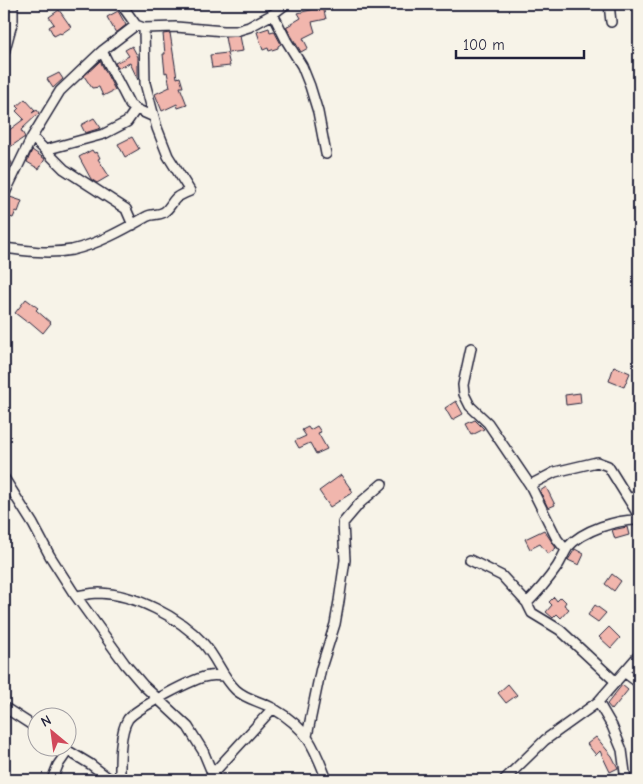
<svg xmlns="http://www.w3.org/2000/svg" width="643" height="784" font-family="'Comic Neue',sans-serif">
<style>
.building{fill:#f1b6ad;stroke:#22223b}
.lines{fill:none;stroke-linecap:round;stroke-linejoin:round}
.minor-casing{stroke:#22223b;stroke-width:12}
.minor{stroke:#f7f3e8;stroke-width:9}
</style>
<rect width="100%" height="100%" fill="#f7f3e8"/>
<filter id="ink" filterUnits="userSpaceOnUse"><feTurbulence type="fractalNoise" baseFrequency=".02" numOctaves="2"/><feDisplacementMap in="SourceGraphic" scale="10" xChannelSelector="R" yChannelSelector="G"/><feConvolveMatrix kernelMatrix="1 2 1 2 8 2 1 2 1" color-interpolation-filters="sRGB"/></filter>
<g filter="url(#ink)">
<path class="building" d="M323 7 326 19 312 22 315 32 303 38 308 48 301 52 286 27 301 18 298 13Z
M59 10 71 27 61 34 60 33 54 36 49 27 54 24 49 17Z
M118 11 126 25 116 33 107 17Z
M269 28 270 32 274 31 281 44 278 46V48L269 51 268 48 263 50 257 32Z
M170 33 177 78 180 77 183 87H180L187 105 178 108 177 104 162 111 155 94 170 87 167 72 165 73 163 54H165L163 34Z
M240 36 243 51 228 53 225 37Z
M132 46 138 57V80L130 63 118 68 115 63 129 56 125 50Z
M227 53 230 66 212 68 210 55Z
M100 61 115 90 103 96 99 87 92 88 84 76Z
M59 73 63 79 53 88 47 79Z
M25 99 35 110 32 113 37 110 39 113 21 130 25 137 4 151 12 163 8 170 4 164V134L24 119 16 111 19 108 17 106Z
M94 118 101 128 85 133 81 125Z
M132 137 139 149 125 157 118 144Z
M32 150 45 159 39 169 27 162Z
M92 150 94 153 97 152 100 158 98 159 109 176 97 183 91 179 79 157Z
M10 197 22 201 18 212 16 211 13 218 4 215V205L5 201Z
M26 299 38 308 36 310 51 323 43 333 29 321 28 323 15 313Z
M614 366 630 373 624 387 609 381Z
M580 393 581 403 566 405 565 395Z
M456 401 463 414 452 420 445 408Z
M475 420 484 429 472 435 466 424Z
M317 426 321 432 318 433 327 449 316 454 310 443 299 448 295 441 306 436 302 430 308 427 310 430Z
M341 475 353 492 330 507 319 491Z
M546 487 555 505 548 508 540 491Z
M627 527 629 535 615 539 612 530Z
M544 530 556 548 548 554 540 544 530 549 525 539Z
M575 549 584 554 579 565 568 560Z
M612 574 621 581 614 591 605 584Z
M554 597 557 601 561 597 566 602 564 605 569 609 561 618 557 614 553 618 546 612 552 605 549 602Z
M595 605 606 613 598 622 588 615Z
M609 627 620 638 611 648 599 637Z
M508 684 517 695 506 703 498 693Z
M622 685 628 690 612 710 607 704Z
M596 737 612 756 618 768 610 772 600 751 596 755 587 744Z"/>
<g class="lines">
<defs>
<path id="minor" d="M121 4 136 25 144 28 176 27 224 31H236L249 27 273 14 286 4
M609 4 611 22
M273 14 286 40 302 66 310 86 318 112 326 154
M102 51 130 105 136 109 154 117
M4 53 13 20V4
M32 137 64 169 126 209 133 225
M45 150 104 134 127 122 136 109
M4 195 32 137 60 91 102 51 136 25
M4 248C26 251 50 254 72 250 98 244 123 230 146 217 152 213 158 216 164 212 169 209 171 203 176 198 180 195 185 193 190 191L168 156 157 128 145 83 144 28
M471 348 463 385 464 394 470 406 488 423 530 485 557 539 566 550
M4 478 33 524 50 556 73 592 125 664 143 685 188 727 203 751 213 775
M530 485 555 472 597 462 608 466 639 516
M629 499 639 495
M470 560 502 576 527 603 532 613 560 630 616 682
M76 596C83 595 91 593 99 593 135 594 179 617 203 643 217 658 222 677 236 690 247 700 261 701 274 709 307 728 314 746 327 780
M527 603C538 592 548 580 557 567 561 561 564 553 568 547 583 530 618 519 639 520
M624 672 639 683
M598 702 612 726 622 750 626 780
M7 709 38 729
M307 736 321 668 335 624 339 601 345 560 343 523 360 503 382 484
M60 746 90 764 111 780
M52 780 58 765 67 752
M120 780C120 764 119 733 128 719 136 709 195 677 209 676 214 675 220 676 225 676
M207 780 273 708
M504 780 545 740 598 702 639 655"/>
</defs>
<use href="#minor" class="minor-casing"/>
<use href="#minor" class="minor"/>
</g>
</g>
<rect width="643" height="784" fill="none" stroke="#f7f3e8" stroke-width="20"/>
<rect x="10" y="10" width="623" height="764" fill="none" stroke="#22223b" stroke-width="2" filter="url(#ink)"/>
<g transform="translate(52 732) rotate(331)"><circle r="24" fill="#f7f3e8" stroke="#a29fa3"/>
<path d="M0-4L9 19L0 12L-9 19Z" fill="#d1495b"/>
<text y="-8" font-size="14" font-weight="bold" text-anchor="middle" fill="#22223b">N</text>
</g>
<path d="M456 50v8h128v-8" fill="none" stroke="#22223b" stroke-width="2.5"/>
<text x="463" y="50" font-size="15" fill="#22223b" stroke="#f7f3e8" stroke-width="4" paint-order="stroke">100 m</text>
</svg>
